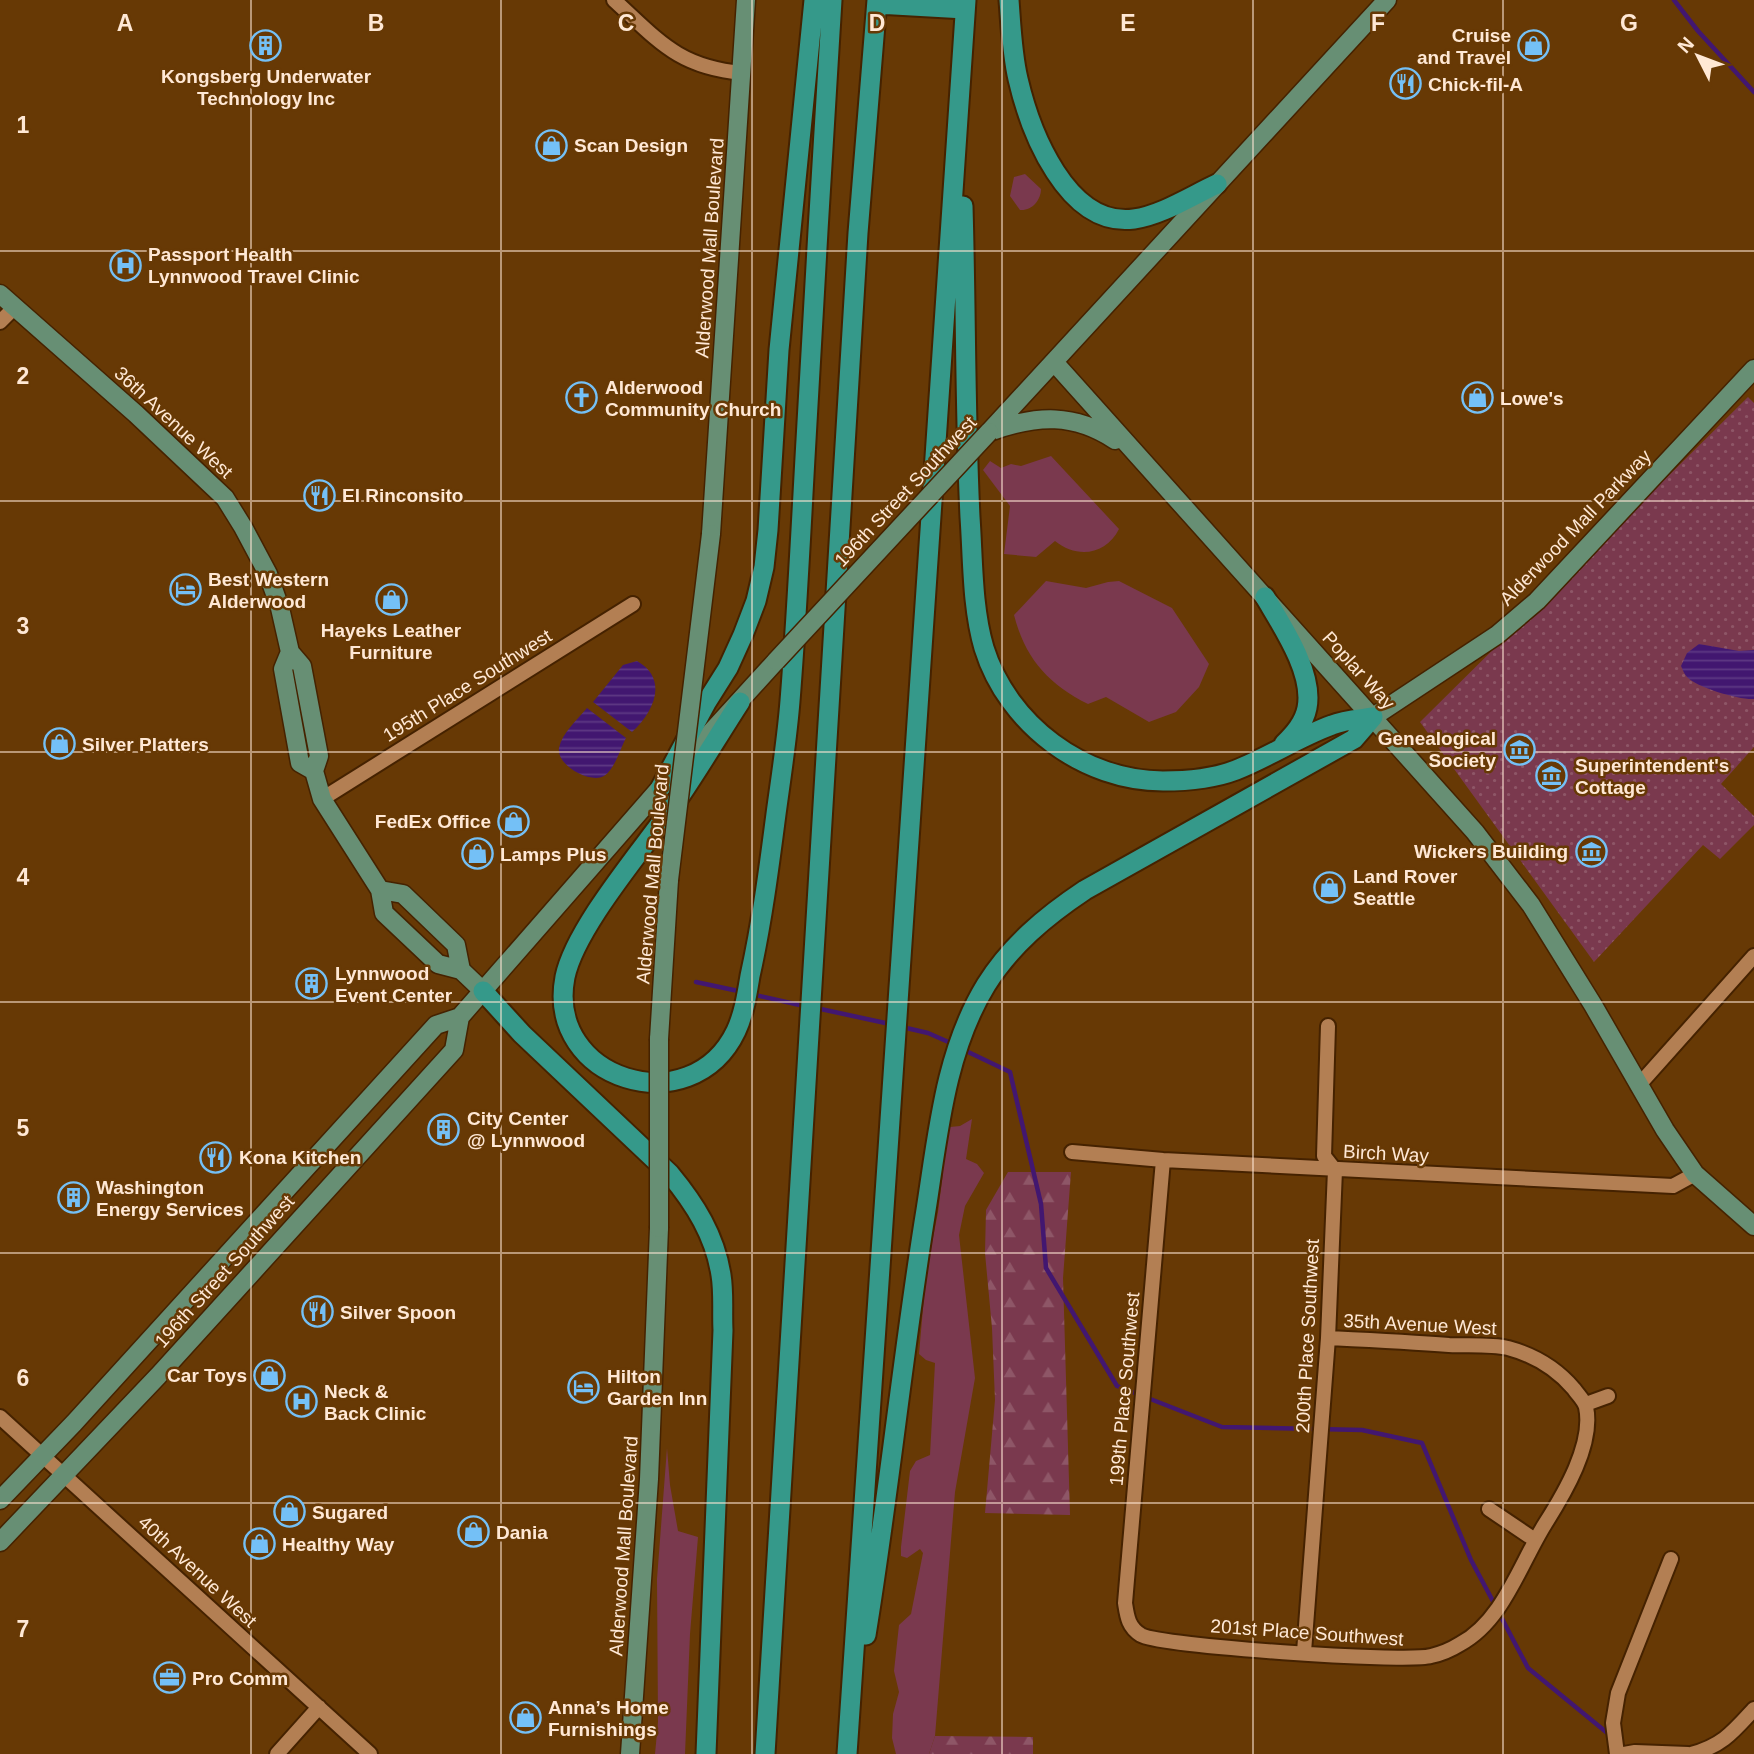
<svg xmlns="http://www.w3.org/2000/svg" width="1754" height="1754" font-family="Helvetica,sans-serif">
<style>
.green{fill:#7a394e}
.forest{fill:url(#forest-firs)}
.park{fill:url(#park-dots)}
.water{fill:url(#water-rules)}
.lines{fill:none;stroke-linecap:round;stroke-linejoin:round}
.stream{stroke:#421770;stroke-width:4.5}
.minor-casing{stroke:#452200;stroke-width:18}
.major-casing{stroke:#452200;stroke-width:21}
.highway-casing{stroke:#452200;stroke-width:23}
.minor{stroke:#b37f53;stroke-width:14}
.major{stroke:#678f74;stroke-width:18}
.highway{stroke:#35998a;stroke-width:19}
.major-bridge-casing{stroke:#452200;stroke-width:21;stroke-linecap:butt}
.major-bridge{stroke:#678f74;stroke-width:18}
.grid{fill:none;stroke:#ffe8d5;stroke-width:2;stroke-opacity:0.55}
.labels{text-anchor:middle;stroke-width:5;stroke-linejoin:round;paint-order:stroke}
.poi-label{font-size:19px;font-weight:bold;fill:#ffe8d5;stroke:#673905;text-anchor:start}
.street-label{font-size:19px;fill:#ffe8d5;stroke:#673905}
.grid-label{font-size:23px;text-anchor:middle;font-weight:bold;fill:#ffe8d5;stroke:#673905;stroke-width:5;stroke-linejoin:round;paint-order:stroke}
</style>
<defs>
<pattern id="forest-firs" width="22" height="20" patternUnits="userSpaceOnUse" patternTransform="scale(1.75)"><rect width="22" height="20" fill="#7a394e"/><path d="M5 1l3.5 6h-7zM16 11l3.5 6h-7z" fill="#8e5667"/></pattern>
<pattern id="park-dots" width="8" height="8" patternUnits="userSpaceOnUse" patternTransform="scale(1.75)"><rect width="8" height="8" fill="#7a394e"/><path d="M2 2h.1M6 6h.1" fill="none" stroke="#8e5667" stroke-width="1.8" stroke-linecap="round"/></pattern>
<pattern id="water-rules" width="6" height="5" patternUnits="userSpaceOnUse" patternTransform="scale(1.75)"><rect width="6" height="5" fill="#421770"/><path d="M0 2.5h6" fill="none" stroke="#5e3984"/></pattern>
</defs>
<rect width="100%" height="100%" fill="#673905"/>
<path class="green" d="M1025 174 1041 189C1041 200 1032 211 1020 210L1010 196 1014 177Z
M1051 456 1119 529C1106 555 1077 559 1055 541L1036 557 1004 554 1010 506 983 470 990 461 1001 468 1011 464 1021 466Z
M1046 581 1086 588 1108 582 1119 581 1172 608 1209 664 1199 687 1176 712 1149 722 1106 697 1088 704C1048 684 1025 658 1014 615Z
M972 1119 966 1159 977 1164 984 1173 965 1206 959 1235 975 1378 955 1492 935 1736 929 1754H896L892 1738 893 1714 899 1692 894 1671 899 1625 911 1614 923 1553 920 1549 907 1558 901 1556V1547L910 1471 916 1461 930 1455 935 1363 926 1360 919 1354 926 1274 938 1212 943 1173 941 1164 950 1127 960 1126Z
M667 1448 670 1485 678 1531 698 1537 690 1634 685 1754H655L658 1722 657 1579Z"/>
<path class="forest" d="M1008 1172H1071L1063 1278 1070 1515 985 1513 995 1400 992 1328 985 1253 986 1210Z
M935 1736 1033 1737V1754H929Z"/>
<path class="park" d="M1748 397 1754 403V747L1721 784 1754 816V825L1720 859 1703 845 1594 962 1420 722Z"/>
<path class="water" d="M1699 644 1739 651 1754 650V699C1739 700 1698 688 1687 677 1684 674 1683 670 1681 666L1687 653Z
M637 661C669 679 654 712 632 732L593 702 623 665Z
M587 708 626 738C620 749 615 769 604 776 590 784 556 765 559 748 562 733 577 720 587 708Z"/>
<g class="lines">
<path class="stream" d="M1674 0 1698 31 1754 92
M696 982 743 992
M751 994 804 1006
M816 1008 890 1024
M902 1027 928 1033 953 1044
M964 1050 1010 1072 1041 1204 1046 1268 1117 1386 1222 1427 1362 1430 1422 1443 1471 1560 1495 1605
M1499 1613 1528 1668 1611 1736"/>
<defs>
<path id="minor" d="M614 0C659 41 678 67 742 73
M0 322 15 307
M322 799 633 604
M1638 1086 1754 956
M1072 1152 1163 1160 1673 1186 1695 1174
M1163 1160 1125 1603C1127 1616 1128 1627 1141 1635 1160 1646 1404 1663 1431 1656 1440 1654 1452 1649 1460 1644 1503 1621 1520 1564 1545 1524 1564 1494 1594 1444 1586 1407 1584 1400 1578 1395 1574 1389 1557 1369 1534 1355 1508 1348 1490 1344 1468 1346 1449 1345 1409 1342 1368 1340 1328 1338
M1586 1404 1608 1396
M0 1417 370 1754
M1489 1509 1535 1540
M1304 1652 1328 1338 1335 1170 1324 1156 1328 1026
M277 1754 319 1707
M1617 1754 1613 1723 1618 1693 1671 1559
M1624 1754 1635 1752 1688 1754
M1691 1754C1722 1746 1733 1732 1754 1709"/>
<path id="major" d="M0 294 136 414 225 498 243 527 268 574 280 608 290 652 302 666 319 756 314 771 322 799 380 890 384 913 438 964 461 970 483 991
M1054 362 1475 832 1531 905 1593 1005 1665 1130 1695 1174 1754 1226
M992 431C1037 415 1074 413 1115 440
M989 432 1387 0
M711 534 746 0
M290 652 283 669 300 763 314 771
M1373 717 1497 635 1537 601 1754 369
M380 890 403 894 456 945 461 970
M659 1039 669 880
M0 1500 74 1423 436 1025 460 1017 661 787 776 661
M0 1542 158 1376 454 1050 460 1017
M630 1754 649 1479 659 1228"/>
<path id="highway" d="M1009 0C1011 26 1012 54 1018 79 1030 131 1067 228 1134 219 1162 215 1191 196 1217 184
M877 4 965 9
M963 206C966 310 965 413 970 517 973 560 972 607 984 648 1008 725 1084 781 1163 781 1186 781 1215 778 1236 770 1269 757 1299 737 1332 725 1344 720 1360 719 1373 717
M1265 597C1282 626 1314 673 1307 708 1304 723 1294 734 1284 744
M740 702C716 739 694 777 669 812 639 854 575 929 565 977 545 1080 691 1125 736 1031 744 1014 747 994 750 976 762 922 769 868 776 814 781 777 787 739 790 701 797 614 801 527 806 440 814 293 823 147 832 0
M661 787 706 703 728 668 743 635 756 601 764 567 768 530 779 350 814 0
M483 991 522 1034 670 1174C695 1204 715 1236 721 1275 724 1293 722 1312 723 1330L706 1754
M866 1635C889 1494 903 1351 926 1210 938 1134 945 1052 986 985 1011 945 1046 916 1085 890L1354 739 1373 717
M765 1754 858 233 877 0
M847 1754 966 0"/>
</defs>
<use href="#minor" class="minor-casing"/>
<use href="#major" class="major-casing"/>
<use href="#highway" class="highway-casing"/>
<use href="#minor" class="minor"/>
<use href="#major" class="major"/>
<use href="#highway" class="highway"/>
<defs>
<path id="major-bridge" d="M776 661 989 432
M669 880 711 534
M659 1039V1228"/>
</defs>
<use href="#major-bridge" class="major-bridge-casing"/>
<use href="#major-bridge" class="major-bridge"/>
</g>
<path class="grid" d="M251 0V1754M501 0V1754M752 0V1754M1002 0V1754M1253 0V1754M1503 0V1754M0 251H1754M0 501H1754M0 752H1754M0 1002H1754M0 1253H1754M0 1503H1754"/>
<defs>
<symbol id="building-ring" viewBox="-11 -11 22 22"><circle r="9.5" fill="#673905" stroke="#74c0f6" stroke-width="1.5"/><path d="M-4-6H4V6H1V3H-1V6H-4ZM-2.5-4.3h1.7v1.8h-1.7ZM.8-4.3h1.7v1.8H.8ZM-2.5-1h1.7V.8h-1.7ZM.8-1h1.7V.8H.8Z" fill="#74c0f6"/></symbol>
<symbol id="shop-ring" viewBox="-11 -11 22 22"><circle r="9.5" fill="#673905" stroke="#74c0f6" stroke-width="1.5"/><path d="M-5-2.5h2.3a2.7 3.5 0 0 1 5.4 0H5L5.5 6h-11ZM-1.5-2.5h3a1.5 2.3 0 0 0-3 0Z" fill="#74c0f6"/></symbol>
<symbol id="restaurant-ring" viewBox="-11 -11 22 22"><circle r="9.5" fill="#673905" stroke="#74c0f6" stroke-width="1.5"/><path d="M-5-6h1v4h1v-4h1v4h1v-4h1v5L-1.5 .5V6h-2V.5L-5-1ZM5-6V6H3V1.5H1.5Q1.5-4 5-6Z" fill="#74c0f6"/></symbol>
<symbol id="hospital-ring" viewBox="-11 -11 22 22"><circle r="9.5" fill="#673905" stroke="#74c0f6" stroke-width="1.5"/><path d="M-5-5h3v3.5h4V-5h3V5h-3V1.5h-4V5h-3Z" fill="#74c0f6"/></symbol>
<symbol id="church-ring" viewBox="-11 -11 22 22"><circle r="9.5" fill="#673905" stroke="#74c0f6" stroke-width="1.5"/><path d="M-1.2-6h2.4v3.5h3.3v2.4h-3.3V6h-2.4V-.1h-3.3v-2.4h3.3Z" fill="#74c0f6"/></symbol>
<symbol id="hotel-ring" viewBox="-11 -11 22 22"><circle r="9.5" fill="#673905" stroke="#74c0f6" stroke-width="1.5"/><path d="M-6-4.5h1.5V1H6V5H4.5V3h-9V5H-6ZM-4 0a1.8 1.8 0 1 1 3.6 0ZM.5 0V-2.5h3Q6-2.5 6 0Z" fill="#74c0f6"/></symbol>
<symbol id="museum-ring" viewBox="-11 -11 22 22"><circle r="9.5" fill="#673905" stroke="#74c0f6" stroke-width="1.5"/><path d="M0-6L6-3V-2H-6V-3ZM-5-1h2V3h-2ZM-1-1h2V3h-2ZM3-1h2V3H3ZM-6 4H6V6H-6Z" fill="#74c0f6"/></symbol>
<symbol id="office-ring" viewBox="-11 -11 22 22"><circle r="9.5" fill="#673905" stroke="#74c0f6" stroke-width="1.5"/><path d="M-6-3h4V-5.5h4V-3h4V5H-6ZM-1-4.5V-3h2v-1.5ZM-6 0V1H6V0Z" fill="#74c0f6"/></symbol>
</defs>
<g fill-rule="evenodd">
<use href="#building-ring" x="248" y="28" width="35" height="35"/>
<use href="#shop-ring" x="1516" y="28" width="35" height="35"/>
<use href="#restaurant-ring" x="1388" y="66" width="35" height="35"/>
<use href="#shop-ring" x="534" y="128" width="35" height="35"/>
<use href="#hospital-ring" x="108" y="248" width="35" height="35"/>
<use href="#church-ring" x="564" y="380" width="35" height="35"/>
<use href="#shop-ring" x="1460" y="380" width="35" height="35"/>
<use href="#restaurant-ring" x="302" y="478" width="35" height="35"/>
<use href="#hotel-ring" x="168" y="572" width="35" height="35"/>
<use href="#shop-ring" x="374" y="582" width="35" height="35"/>
<use href="#shop-ring" x="42" y="726" width="35" height="35"/>
<use href="#museum-ring" x="1502" y="732" width="35" height="35"/>
<use href="#museum-ring" x="1534" y="758" width="35" height="35"/>
<use href="#shop-ring" x="496" y="804" width="35" height="35"/>
<use href="#museum-ring" x="1574" y="834" width="35" height="35"/>
<use href="#shop-ring" x="460" y="836" width="35" height="35"/>
<use href="#shop-ring" x="1312" y="870" width="35" height="35"/>
<use href="#building-ring" x="294" y="966" width="35" height="35"/>
<use href="#building-ring" x="426" y="1112" width="35" height="35"/>
<use href="#restaurant-ring" x="198" y="1140" width="35" height="35"/>
<use href="#building-ring" x="56" y="1180" width="35" height="35"/>
<use href="#restaurant-ring" x="300" y="1294" width="35" height="35"/>
<use href="#shop-ring" x="252" y="1358" width="35" height="35"/>
<use href="#hotel-ring" x="566" y="1370" width="35" height="35"/>
<use href="#hospital-ring" x="284" y="1384" width="35" height="35"/>
<use href="#shop-ring" x="272" y="1494" width="35" height="35"/>
<use href="#shop-ring" x="456" y="1514" width="35" height="35"/>
<use href="#shop-ring" x="242" y="1526" width="35" height="35"/>
<use href="#office-ring" x="152" y="1660" width="35" height="35"/>
<use href="#shop-ring" x="508" y="1700" width="35" height="35"/>
</g>
<g class="labels">
<g class="poi-label">
<text x="1511" y="42" text-anchor="end">Cruise<tspan x="1511" dy="22">and Travel</tspan></text>
<text x="266" y="83" text-anchor="middle">Kongsberg Underwater<tspan x="266" dy="22">Technology Inc</tspan></text>
<text x="1428" y="91">Chick-fil-A</text>
<text x="574" y="152">Scan Design</text>
<text x="148" y="261">Passport Health<tspan x="148" dy="22">Lynnwood Travel Clinic</tspan></text>
<text x="605" y="394">Alderwood<tspan x="605" dy="22">Community Church</tspan></text>
<text x="1500" y="405">Lowe's</text>
<text x="342" y="502">El Rinconsito</text>
<text x="208" y="586">Best Western<tspan x="208" dy="22">Alderwood</tspan></text>
<text x="391" y="637" text-anchor="middle">Hayeks Leather<tspan x="391" dy="22">Furniture</tspan></text>
<text x="1496" y="745" text-anchor="end">Genealogical<tspan x="1496" dy="22">Society</tspan></text>
<text x="82" y="751">Silver Platters</text>
<text x="1575" y="772">Superintendent's<tspan x="1575" dy="22">Cottage</tspan></text>
<text x="491" y="828" text-anchor="end">FedEx Office</text>
<text x="1568" y="858" text-anchor="end">Wickers Building</text>
<text x="500" y="861">Lamps Plus</text>
<text x="1353" y="883">Land Rover<tspan x="1353" dy="22">Seattle</tspan></text>
<text x="335" y="980">Lynnwood<tspan x="335" dy="22">Event Center</tspan></text>
<text x="467" y="1125">City Center<tspan x="467" dy="22">@ Lynnwood</tspan></text>
<text x="239" y="1164">Kona Kitchen</text>
<text x="96" y="1194">Washington<tspan x="96" dy="22">Energy Services</tspan></text>
<text x="340" y="1319">Silver Spoon</text>
<text x="247" y="1382" text-anchor="end">Car Toys</text>
<text x="607" y="1383">Hilton<tspan x="607" dy="22">Garden Inn</tspan></text>
<text x="324" y="1398">Neck &amp;<tspan x="324" dy="22">Back Clinic</tspan></text>
<text x="312" y="1519">Sugared</text>
<text x="496" y="1539">Dania</text>
<text x="282" y="1551">Healthy Way</text>
<text x="192" y="1685">Pro Comm</text>
<text x="548" y="1714">Anna’s Home<tspan x="548" dy="22">Furnishings</tspan></text>
</g>
<g class="street-label">
<text transform="translate(709 248) rotate(-86)" y="7">Alderwood Mall Boulevard</text>
<text transform="translate(174 422) rotate(43)" y="7">36th Avenue West</text>
<text transform="translate(905 491) rotate(-47)" y="7">196th Street Southwest</text>
<text transform="translate(1575 527) rotate(-46)" y="7">Alderwood Mall Parkway</text>
<text transform="translate(1359 670) rotate(48)" y="7">Poplar Way</text>
<text transform="translate(467 685) rotate(-32)" y="7">195th Place Southwest</text>
<text transform="translate(652 874) rotate(-85)" y="7">Alderwood Mall Boulevard</text>
<text transform="translate(1386 1153) rotate(3)" y="7">Birch Way</text>
<text transform="translate(224 1271) rotate(-48)" y="7">196th Street Southwest</text>
<text transform="translate(1420 1324) rotate(3)" y="7">35th Avenue West</text>
<text transform="translate(1307 1336) rotate(-87)" y="7">200th Place Southwest</text>
<text transform="translate(1124 1389) rotate(-85)" y="7">199th Place Southwest</text>
<text transform="translate(623 1546) rotate(-86)" y="7">Alderwood Mall Boulevard</text>
<text transform="translate(198 1571) rotate(43)" y="7">40th Avenue West</text>
<text transform="translate(1307 1632) rotate(4)" y="7">201st Place Southwest</text>
</g>
</g>
<g class="grid-label">
<text x="125" y="31">A</text>
<text x="376" y="31">B</text>
<text x="626" y="31">C</text>
<text x="877" y="31">D</text>
<text x="1128" y="31">E</text>
<text x="1378" y="31">F</text>
<text x="1629" y="31">G</text>
<text x="23" y="133">1</text>
<text x="23" y="384">2</text>
<text x="23" y="634">3</text>
<text x="23" y="885">4</text>
<text x="23" y="1136">5</text>
<text x="23" y="1386">6</text>
<text x="23" y="1637">7</text>
</g>
<g transform="translate(1698 56) rotate(312)" stroke="#673905" stroke-width="5" paint-order="stroke">
<path d="M0-5L12 26L0 18L-12 26Z" fill="#ffe8d5"/>
<text y="-10" font-size="19" font-weight="bold" text-anchor="middle" fill="#ffe8d5">N</text>
</g>
</svg>
